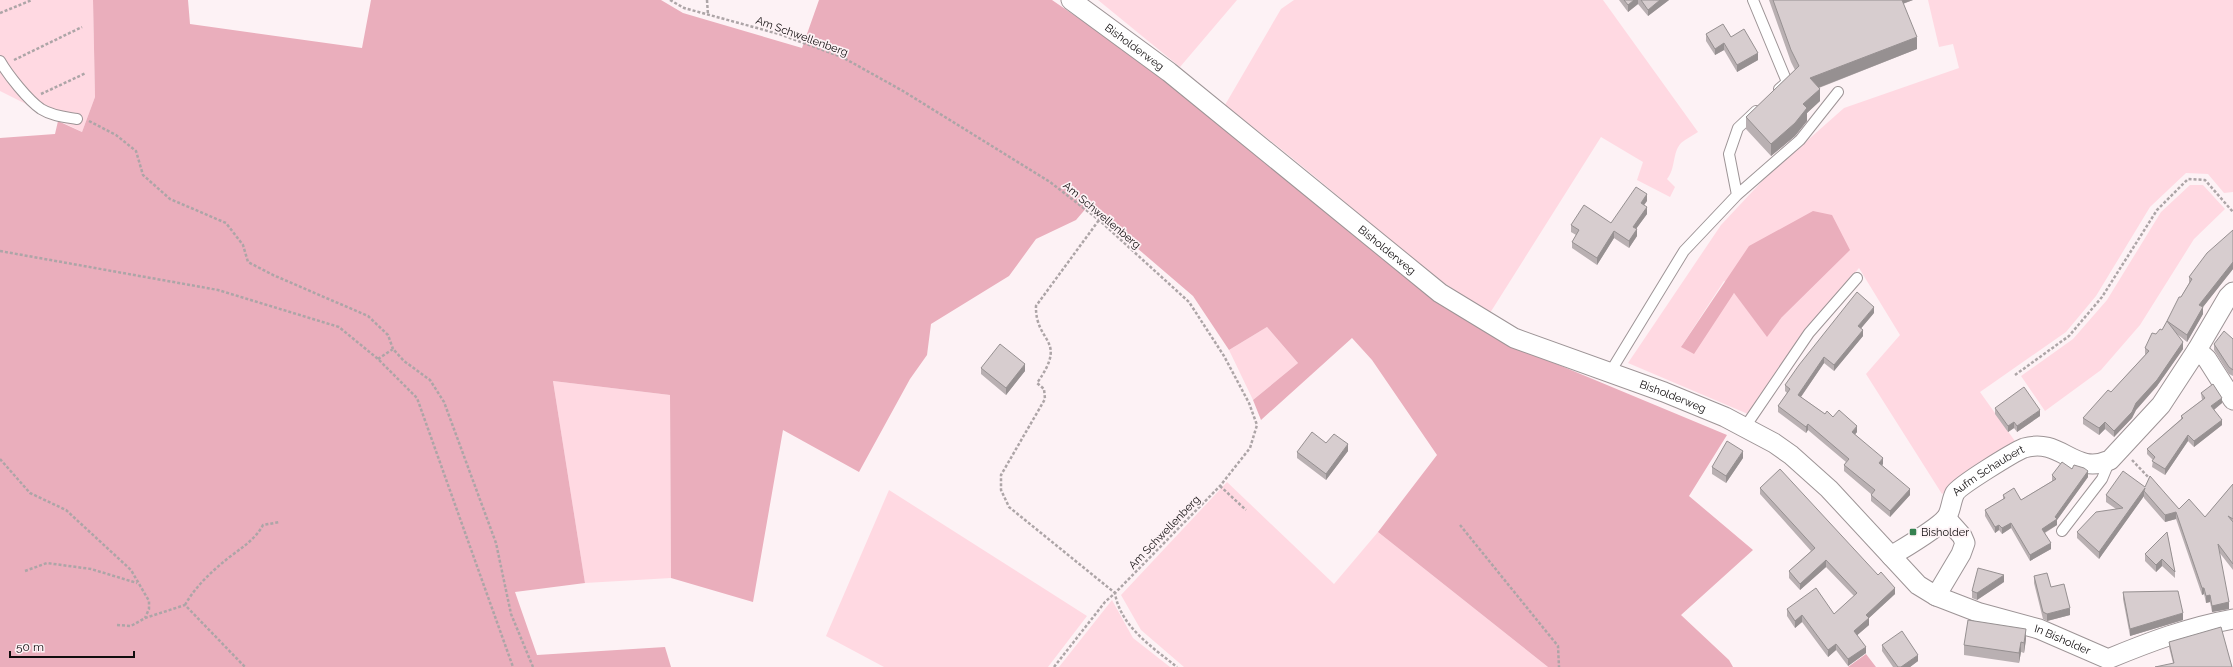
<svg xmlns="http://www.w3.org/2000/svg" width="2233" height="667" font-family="Raleway,sans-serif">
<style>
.green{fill:#ffd9e2;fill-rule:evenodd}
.forest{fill:#eaaebc}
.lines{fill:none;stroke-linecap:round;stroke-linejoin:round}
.service-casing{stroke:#9d9496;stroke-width:12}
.minor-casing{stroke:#9d9496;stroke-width:21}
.path{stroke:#ada5a7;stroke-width:2.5;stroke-dasharray:3 2;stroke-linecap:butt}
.service{stroke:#fff;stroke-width:10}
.minor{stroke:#fff;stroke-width:19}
.wall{fill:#b9b0b2}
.shaded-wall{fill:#969091}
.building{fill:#d7cdcf;stroke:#969091}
.poi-dot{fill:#358150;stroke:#fdf2f5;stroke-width:1.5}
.labels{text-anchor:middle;stroke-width:3.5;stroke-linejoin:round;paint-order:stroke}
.street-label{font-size:11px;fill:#110d0e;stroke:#fdf2f5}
.poi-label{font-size:11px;fill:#110d0e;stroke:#fdf2f5;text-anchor:start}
</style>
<rect width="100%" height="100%" fill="#fdf2f5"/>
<path class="green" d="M0 0H93L95 97 82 132 0 91Z
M1098 0H1237L1180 67Z
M1294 0H1603L1698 132C1693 135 1686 139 1681 143 1672 153 1676 168 1667 179L1675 187 1670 197 1637 180 1643 162 1601 137 1490 313C1426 275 1376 228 1320 181 1289 155 1257 130 1225 105L1281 9Z
M1928 0H2233V192L2224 193 2208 174 2186 173 2150 207 2096 296 2066 332 1980 392 2017 444 1942 494 1866 374 1900 335 1859 268 1805 332 1748 414 1628 363 1721 225 1766 177 1844 108 1959 68 1953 44 1939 47ZM1724 281 1782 317 1767 336 1734 293 1681 347Z
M2190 185H2203L2225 209 2194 239 2140 325 2101 370 2045 411 2021 376 2073 339 2107 300 2161 212Z
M1267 327 1298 363 1253 400 1229 350Z
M553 381 670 395 671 578 585 583Z
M1227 482 1334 584 1378 532 1548 667H1184L1141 630 1121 595Z
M889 490 1087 616 1048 667H884L826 636Z
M1112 600 1133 638 1170 667H1059Z"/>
<path class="forest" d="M93 0H188L190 24 362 48 371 0H661L683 13 802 48 819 0H1052L1163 76 1437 302 1547 360 1727 435 1689 496 1753 550 1681 615 1729 660 1733 667H1548L1378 532 1437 455 1372 360 1352 338 1261 420 1253 400 1298 363 1267 327 1229 350 1193 296 1088 206 1076 220 1036 239 1009 276 931 324 927 355 910 379 859 472 783 430 753 602 671 578 670 395 553 381 585 583 515 592 537 655 665 647 671 667H0V138L55 134 58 121 82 132 95 97Z
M1813 211 1832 215 1850 250 1782 317 1767 337 1734 293 1694 354 1681 347 1749 246Z
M1866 654 1876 667H1848Z"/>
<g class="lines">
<defs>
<path id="service" d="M1753 0 1787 82 1779 89
M0 61C8 75 28 100 41 109 52 116 65 117 77 119
M1737 195 1729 154 1738 128 1756 111
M1609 374 1684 251 1737 195 1800 140 1838 92
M1745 427 1809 333 1857 278
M2062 531 2102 479 2110 460"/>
<g id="minor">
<path id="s1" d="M1071 0 1169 72 1440 293 1514 338 1664 392 1725 417 1774 443 1791 455 1829 489 1918 585 1936 596 1961 554 1965 543 1962 536 1946 518"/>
<path d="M2197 350 2207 359 2233 400"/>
<path id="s2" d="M1891 556C1904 548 1937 529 1946 518 1951 512 1951 500 1955 493 1960 485 2014 452 2024 448 2062 437 2073 476 2110 460L2161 405 2197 350 2228 297 2233 292"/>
<path id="s3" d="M1936 596 1980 613 2039 629 2108 659C2149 642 2189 627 2233 619"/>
</g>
</defs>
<use href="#service" class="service-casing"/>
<use href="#minor" class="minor-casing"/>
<path class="path" d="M670 0 684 8 779 34 842 57 903 91 1050 182 1099 220 1189 302 1224 356 1249 403 1257 425 1250 448 1220 486 1115 593C1120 626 1152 647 1177 667
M707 0 708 15
M0 13 32 0
M14 60 82 27
M41 94 86 73
M89 121 116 135 136 151 143 175 170 199 226 223 243 245 248 262 273 275 368 316 388 335 393 349
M0 251 218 290 339 327 378 359 417 398 513 667
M378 359 393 349 404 361 430 380 444 402 496 543 511 614 533 667
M2015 375 2069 336 2102 297 2157 210 2188 179 2205 180 2233 212
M0 459 30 493 66 510 131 570 149 601V609L145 618
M2132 460 2151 480
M1220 486 1246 510
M1460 525 1558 646 1559 667
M25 571 47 563 91 569 137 583
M185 605C195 587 211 572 227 559 241 548 255 540 263 525L280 522
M117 625 131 626 145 618 185 605 245 667
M1054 667 1105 602 1115 593 1009 507 1001 490V475L1045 399 1044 389 1037 383C1069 338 1035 344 1036 306L1099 220"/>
<use href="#service" class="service"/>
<use href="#minor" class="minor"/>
</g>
<path class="wall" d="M1619 0H1669L1648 16 1638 4 1628 12Z
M1769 0H1913L1903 4 1917 49 1819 88 1820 101 1807 113V121L1795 136 1771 156 1746 129V117L1795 70 1791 62Z
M1706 34 1731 37 1758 60 1737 72 1724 50 1715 55 1706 41Z
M1647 201 1644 205 1647 214 1636 229 1637 236 1629 248 1614 238 1597 265 1572 248V242L1576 235 1571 232V225L1611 223Z
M2233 230V269L2203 307V314L2187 342 2177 334 2183 349 2157 386 2136 410 2132 418 2114 437 2105 429 2099 435 2083 424V418L2111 392 2145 355V348L2156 334 2162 330 2167 322V321L2189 283V277Z
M1874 313 1861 328 1863 336 1834 371 1824 363 1801 397 1825 414 1833 417 1857 432 1855 434 1883 464 1882 465 1910 495 1890 517 1871 501V494L1844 471V465L1846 462 1808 430 1806 433 1778 412V406L1787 393 1785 391V385Z
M2233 339V376L2229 374 2214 350V344Z
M981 368 1025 371 1006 395 981 374Z
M2201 393 2222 403 2214 410 2222 425 2194 447 2188 441 2165 475 2152 467 2153 460 2147 454V449L2181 419V416L2202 400Z
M1995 408 2040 416 2017 432 2014 428 2008 432 1995 414Z
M1348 451 1326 480 1297 458V452Z
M1743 458 1726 483 1712 474V467Z
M2072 469 2088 477 2057 520V525L2045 533 2051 549 2030 561 2011 528 2002 534 1999 530 1995 533 1985 516V510L2003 499V495L2021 500 2052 481V475Z
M2233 484V570L2219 552 2229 609 2212 612 2210 602 2206 603 2204 594 2202 595 2176 519 2165 522 2144 498V496L2099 559 2077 538V532L2116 509 2106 502V495L2145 487 2179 509 2205 517Z
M1760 488 1895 594 1869 618V625L1857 635 1866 653 1848 666 1836 650 1828 657 1802 622 1795 628 1787 616V609L1834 614 1854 596 1826 567 1800 590 1789 578V571L1811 551 1760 494Z
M2167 532 2175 572V578L2162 566 2156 572 2145 561V554Z
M2034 576 2051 587 2070 615 2047 621 2043 619 2034 583Z
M2004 582 1977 600 1972 598V591Z
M2123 592 2183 620 2130 636 2123 599Z
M2026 639 2024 653 2021 652 2019 663 1964 655V645Z
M2169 642 2232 667 2173 663 2169 647Z
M1882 645 1918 661 1910 667H1893L1882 651Z"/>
<path class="shaded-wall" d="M1634 0H1638V4L1628 12V5Z
M1660 0H1669L1648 16V10Z
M1899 0H1913L1899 5Z
M1917 37V49L1810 91V78Z
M1724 43V50L1715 55V49Z
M1758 53V60L1737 72V65Z
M1820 89V101L1807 113V121L1795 136 1771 156V144L1803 104Z
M1647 194V201L1641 209V203Z
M1647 207V214L1633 233V227Z
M1637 229V236L1629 248V241Z
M1614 231V238L1597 265V258Z
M2233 262V269L2203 307V314L2187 342V335L2199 305Z
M1874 307V313L1858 332V326Z
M1863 330V336L1834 371V365Z
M2183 342V349L2157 386 2136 410 2132 418 2114 437V431Z
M1824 357V363L1798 401V395Z
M1025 364V371L1006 395V388Z
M2222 398V403L2211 412V406Z
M2040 410V416L2017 432V426Z
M2222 420V425L2194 447V441Z
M2014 422V428L2008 432V426Z
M2105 422V429L2099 435V428Z
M1808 424V430L1806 433V427Z
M1857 426V432L1852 438V432Z
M2188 435V441L2165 475V469Z
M1348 444V451L1326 480V474Z
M1743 451V458L1726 483V476Z
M1883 458V464L1879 469V463Z
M2088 471V477L2057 520V525L2042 534V529L2055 517Z
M2145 488 2144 491V496L2099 559V552Z
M1910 489V495L1890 517V511Z
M2176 512V519L2165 522V515Z
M2011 523V528L2002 534V528Z
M1999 525V530L1995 533V527Z
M2051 543V549L2030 561V555Z
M2162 559V566L2156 572V565Z
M1826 560V567L1800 590V584Z
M2004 575V582L1977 600V593Z
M1895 588V594L1869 618V625L1854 638V631L1866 615Z
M2202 588H2204V594L2202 595Z
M2210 595V602L2206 603V596Z
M2229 602V609L2212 612V606Z
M2070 608V615L2047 621V614Z
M2183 613V620L2130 636V629Z
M1802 615V622L1795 628V621Z
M2026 629V639L2024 653V643Z
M2021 642V652L2019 663V653Z
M1836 644V650L1828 657V650Z
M1866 647V653L1848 666V659Z
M1918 655V661L1910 667H1901Z"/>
<path class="building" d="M1624 0H1634L1628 5Z
M1641 0H1660L1648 10Z
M1773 0H1902L1917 37 1810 78 1820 89 1803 104 1807 108 1795 123 1771 144 1746 117 1799 66 1791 50Z
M1723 24 1731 37 1744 29 1758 53 1737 65 1724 43 1715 49 1706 34Z
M1636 187 1647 194 1641 203 1647 207 1633 227 1637 229 1629 241 1614 231 1597 258 1572 242 1579 230 1571 225 1584 205 1611 223Z
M2233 230V262L2199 305 2203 307 2187 335 2167 321 2179 297H2181L2192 279 2189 277 2207 253Z
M1857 292 1874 307 1858 326 1863 330 1834 365 1824 357 1798 395 1825 414 1827 411 1833 417 1839 410 1857 426 1852 432 1883 458 1879 463 1910 489 1890 511 1871 495 1875 490 1844 465 1849 459 1808 424 1806 427 1778 406 1790 389 1785 385 1799 365Z
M2167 321 2183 342 2157 380 2136 403 2132 412 2114 431 2105 422 2099 428 2083 418 2108 390 2111 392 2149 351 2145 348 2152 333 2156 334 2160 329 2162 330Z
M2224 331 2233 339V370L2229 367 2214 344Z
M1000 344 1025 364 1006 388 981 368Z
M2213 384 2222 398 2211 406 2222 420 2194 441 2188 435 2165 469 2152 461 2155 457 2147 449 2183 418 2181 416 2205 398 2201 393Z
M2024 387 2040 410 2017 426 2014 422 2008 426 1995 408Z
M1312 432 1326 443 1334 434 1348 444 1326 474 1297 452Z
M1727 441 1743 451 1726 476 1712 467Z
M2062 462 2072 469 2074 465 2084 468 2088 471 2055 517 2057 519 2042 529 2051 543 2030 555 2011 523 2002 528 1999 525 1995 527 1985 510 2005 498 2003 495 2014 488 2021 500 2056 479 2052 475Z
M1780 469 1878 575 1881 572 1895 588 1866 615 1869 618 1854 631 1866 647 1848 659 1836 644 1828 650 1802 615 1795 621 1787 609 1816 588 1834 614 1857 593 1826 560 1800 584 1789 571 1815 548 1760 488Z
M2123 471 2145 487 2150 476 2179 509 2189 499 2205 517 2233 484V519L2228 516 2233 522V564L2218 544 2229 602 2212 606 2210 595 2206 596 2204 588H2202L2176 512 2165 515 2144 491 2145 488 2099 552 2077 532 2096 512 2123 508 2106 495Z
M2167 532 2175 572 2162 559 2156 565 2145 554Z
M1978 568 2004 575 1977 593 1972 591Z
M2047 573 2051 587 2064 584 2070 608 2047 614 2043 612 2034 576Z
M2178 591 2183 613 2130 629 2123 592Z
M1968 620 2026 629 2024 643 2021 642 2019 653 1964 645Z
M2221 627 2232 667H2155L2174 663 2169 642Z
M1902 631 1918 655 1901 667H1898L1882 645Z"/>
<rect class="poi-dot" x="1909" y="528" width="8" height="8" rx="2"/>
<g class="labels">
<g class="street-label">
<text transform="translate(802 36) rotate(20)" y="4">Am Schwellenberg</text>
<text dy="4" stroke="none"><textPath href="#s1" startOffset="79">Bisholderweg</textPath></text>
<text transform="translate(1102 215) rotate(40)" y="4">Am Schwellenberg</text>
<text dy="4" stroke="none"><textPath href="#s1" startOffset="403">Bisholderweg</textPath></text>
<text dy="4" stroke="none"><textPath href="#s1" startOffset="727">Bisholderweg</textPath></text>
<text dy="4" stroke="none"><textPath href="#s2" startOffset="134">Aufm Schaubert</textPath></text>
<text transform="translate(1164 532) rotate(-46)" y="4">Am Schwellenberg</text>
<text dy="4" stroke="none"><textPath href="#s3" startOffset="134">In Bisholder</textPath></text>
</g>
<g class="poi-label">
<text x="1921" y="536">Bisholder</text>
</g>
</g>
<path d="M10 651v6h124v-6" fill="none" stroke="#110d0e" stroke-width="2"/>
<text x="16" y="651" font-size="12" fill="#110d0e" stroke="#fdf2f5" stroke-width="3" paint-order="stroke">50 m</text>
</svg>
